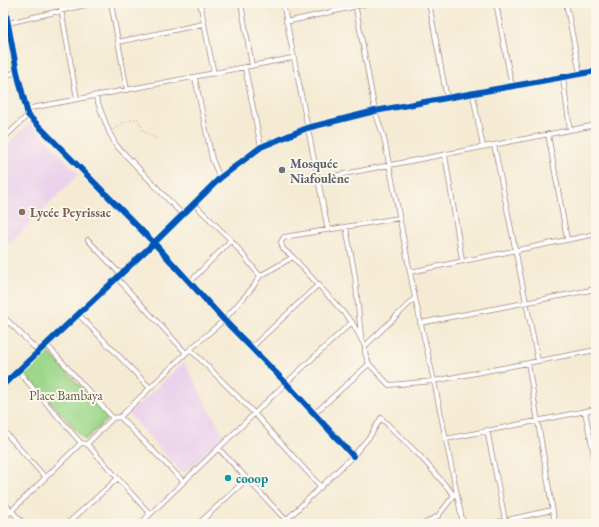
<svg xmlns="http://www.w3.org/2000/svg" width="599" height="527" font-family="'EB Garamond',serif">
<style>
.built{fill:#ebd1eb}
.green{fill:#9cd78a;stroke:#737b5a}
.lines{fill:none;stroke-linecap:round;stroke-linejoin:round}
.street-casing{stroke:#a08580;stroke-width:5.5}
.path{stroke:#a08580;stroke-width:1;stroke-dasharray:1 3;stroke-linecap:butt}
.street{stroke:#fff;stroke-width:4}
.cycleway-casing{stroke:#fbf7ec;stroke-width:8}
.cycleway{stroke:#0057b8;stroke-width:6}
.worship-dot{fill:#6b7280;stroke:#fbf7ec;stroke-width:1.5}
.education-dot{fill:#8d6e63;stroke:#fbf7ec;stroke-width:1.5}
.culture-dot{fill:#0f9aa8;stroke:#fbf7ec;stroke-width:1.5}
.labels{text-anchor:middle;stroke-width:4;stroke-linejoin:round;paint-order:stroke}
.worship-label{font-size:13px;font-weight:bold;fill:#5b616d;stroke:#fbf7ec;text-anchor:start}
.education-label{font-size:13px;font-weight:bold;fill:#785e54;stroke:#fbf7ec;text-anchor:start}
.park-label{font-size:13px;fill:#635648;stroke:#fbf7ec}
.culture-label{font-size:13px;font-weight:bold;fill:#0d838f;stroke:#fbf7ec;text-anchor:start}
</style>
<rect width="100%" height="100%" fill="#fbf7ec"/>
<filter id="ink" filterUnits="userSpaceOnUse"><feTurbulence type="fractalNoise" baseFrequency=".025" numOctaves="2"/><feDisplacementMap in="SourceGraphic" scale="8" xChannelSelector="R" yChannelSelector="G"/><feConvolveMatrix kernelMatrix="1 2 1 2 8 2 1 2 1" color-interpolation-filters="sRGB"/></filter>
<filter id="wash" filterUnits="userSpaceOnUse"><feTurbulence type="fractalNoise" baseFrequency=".012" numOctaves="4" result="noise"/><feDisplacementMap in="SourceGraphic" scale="16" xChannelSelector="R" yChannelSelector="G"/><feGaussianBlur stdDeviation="0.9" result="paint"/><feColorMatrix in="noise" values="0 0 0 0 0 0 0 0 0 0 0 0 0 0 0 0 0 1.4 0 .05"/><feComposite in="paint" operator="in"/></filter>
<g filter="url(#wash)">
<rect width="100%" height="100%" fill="#f5ebd4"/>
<path class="built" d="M30 123 79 174 3 250V149Z
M184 362 224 436 186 472H181L131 417 130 413Z"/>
<path class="green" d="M46 349 109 418 85 440 22 371Z"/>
</g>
<g filter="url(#ink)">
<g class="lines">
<defs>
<path id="street" d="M4 3 17 72 28 115 154 243 224 320 286 383 353 456
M60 3 77 99
M111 3 127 90
M200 3 214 74
M241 3 252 66
M283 3 328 230
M355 3 375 111 384 138 415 298 434 381 463 524
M429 3 447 99
M496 3 512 87
M566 3 580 74
M286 22 371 3
M8 23 94 3
M118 42 203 24
M245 68 261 147
M3 76 17 72
M195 78 212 159 220 178
M563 78 570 130
M95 95 109 132 116 145 182 214
M473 95 483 147
M26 109 292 58
M548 134 567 239
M3 139 28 115
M494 145 538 361
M445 155 462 260
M318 179 596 125
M194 204 231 240 260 276
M399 218 284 237 281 242 283 249 293 257 352 322 365 346V353L369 364 389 385 434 381 596 350
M346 227 355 276 361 336
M88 240 120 274
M410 272 596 234
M117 278 186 353
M190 282 231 240
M78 314 150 388
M3 316 38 351
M420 323 596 289
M3 327 9 322
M46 344 113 418
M365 346 415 298
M251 348 319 284
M191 350 254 413 321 487
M528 363 555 524
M18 371 81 443
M3 385 154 243 220 178 261 147 307 128 375 111 596 71
M585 412 596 465
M314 414 369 364
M120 417 183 481
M3 430 45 477
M487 430 505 520
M446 439 596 409
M87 444 150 514
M218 448 286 520
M3 502 24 524
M3 519 81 443 87 444 113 418 120 417 186 353 224 320 253 287 260 276 293 257
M67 524 117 479
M140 524 286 383 352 322
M198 524 247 479
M282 524 353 456 370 436 381 418 420 456 454 495
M424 524 438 516 455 494
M489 524 552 510
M588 524 596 522"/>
</defs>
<use href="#street" class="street-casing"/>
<path class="path" d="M113 130 122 123 137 118 144 132 160 141"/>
<use href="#street" class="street"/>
<defs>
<path id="cycleway" d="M4 3 17 72 28 115 154 243 224 320 286 383 353 456
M3 385 154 243 220 178 261 147 307 128 375 111 596 71"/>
</defs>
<use href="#cycleway" class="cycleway-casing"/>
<use href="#cycleway" class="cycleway"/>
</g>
</g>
<circle class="worship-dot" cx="282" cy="170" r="4"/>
<circle class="education-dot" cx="22" cy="212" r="4"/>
<circle class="culture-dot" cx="228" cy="478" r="4"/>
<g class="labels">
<g class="worship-label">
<text x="290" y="168">Mosquée<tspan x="290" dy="15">Niafoulène</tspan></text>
</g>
<g class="education-label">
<text x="30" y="217">Lycée Peyrissac</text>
</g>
<g class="park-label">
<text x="66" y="400">Place Bambaya</text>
</g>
<g class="culture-label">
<text x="236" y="483">cooop</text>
</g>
</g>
<rect width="599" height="527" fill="none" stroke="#fbf7ec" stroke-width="16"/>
</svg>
